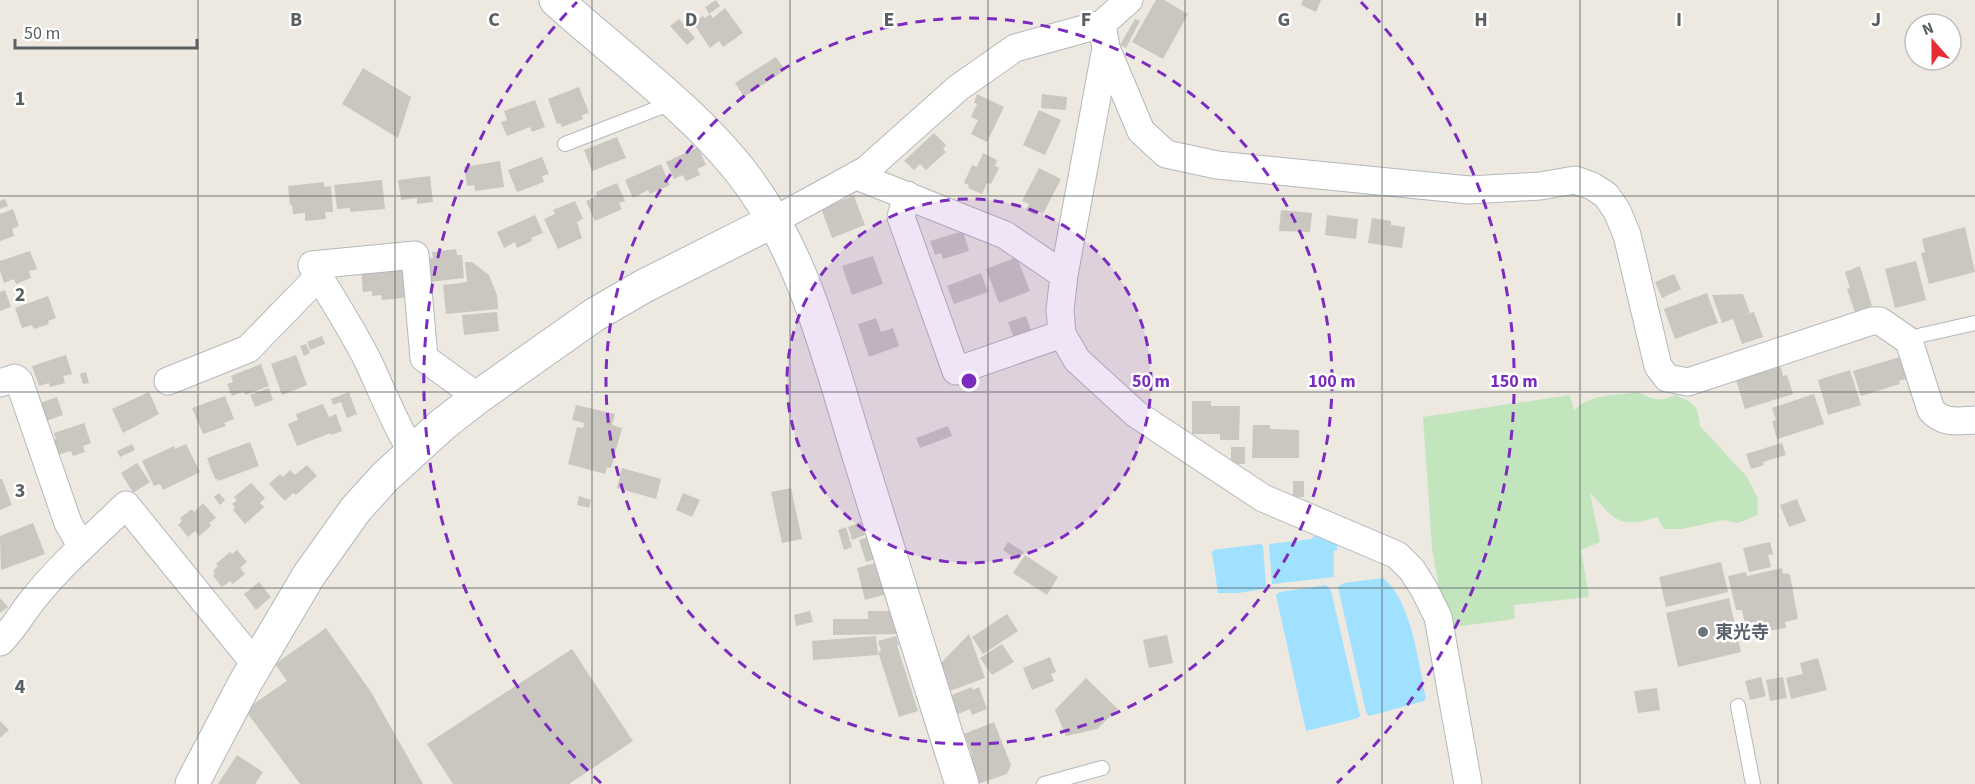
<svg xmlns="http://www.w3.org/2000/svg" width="1975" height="784" font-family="'Source Sans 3','Noto Sans JP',sans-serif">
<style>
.green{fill:#c2e5bd}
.water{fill:#9fe1ff}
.building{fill:#cac6c0}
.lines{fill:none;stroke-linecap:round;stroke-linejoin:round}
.lane-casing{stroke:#b4b8bc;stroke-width:16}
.street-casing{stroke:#b4b8bc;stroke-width:29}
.secondary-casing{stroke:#b3b7bc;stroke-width:35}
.lane{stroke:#fff;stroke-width:14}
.street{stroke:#fff;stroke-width:27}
.secondary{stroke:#fff;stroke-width:33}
.grid{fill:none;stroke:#5a5f62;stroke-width:1.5;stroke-opacity:0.55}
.ring{fill:none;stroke:#7b2cbf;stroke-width:3;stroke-dasharray:10 8}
.worship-dot{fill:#6b7280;stroke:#fff;stroke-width:2}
.labels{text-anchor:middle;stroke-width:5;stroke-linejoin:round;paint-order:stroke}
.worship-label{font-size:18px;font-weight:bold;fill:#5b616d;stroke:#fff;text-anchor:start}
.grid-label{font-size:20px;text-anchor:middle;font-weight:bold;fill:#5a5f62;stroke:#fff;stroke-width:5;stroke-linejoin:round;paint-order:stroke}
.centre{fill:#7b2cbf;stroke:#fff;stroke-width:3}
.ring-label{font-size:18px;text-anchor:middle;font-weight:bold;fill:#7b2cbf;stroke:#fff;stroke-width:5;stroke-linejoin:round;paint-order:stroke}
</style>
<rect width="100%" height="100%" fill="#ede9e1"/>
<path class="green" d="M1638 392C1653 400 1660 402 1675 395 1693 402 1699 405 1700 426L1747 477 1758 499 1757 515 1738 523 1723 520 1682 529H1664L1657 517C1618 530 1615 519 1590 493L1600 542 1581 550 1589 597 1514 605 1515 619 1446 628 1432 548 1423 417 1570 395 1574 411C1588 393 1617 396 1638 392Z"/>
<path class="water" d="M1314 536 1337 539V550L1334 551V577L1272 584 1269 544 1312 539Z
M1261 544 1263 546 1266 586 1264 589 1238 593H1218L1212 553 1213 550Z
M1383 578C1412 601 1418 663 1426 698L1424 701 1369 716 1366 712 1338 587 1344 583Z
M1326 585 1331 591 1360 716 1358 718 1306 731 1276 595 1280 592Z"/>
<path class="building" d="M716 0 720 6 709 14 705 7Z
M1156 0H1164L1188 14 1163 59 1132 42Z
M1303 0H1321L1316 12 1301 5Z
M725 8 743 33 723 47 719 41 710 48 693 23 703 16 705 18 710 14 713 18Z
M679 19 695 38 687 45 670 26Z
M1135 19 1140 21 1126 48 1120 45Z
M776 57 785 70 744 97 735 83Z
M363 68 411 97 398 138 342 104Z
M579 87 589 113 582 115 583 119 562 127 560 123 557 124 548 99Z
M977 94 1004 107 987 142 971 134 978 120 971 117 977 104 974 103Z
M1042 94 1067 97 1066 110 1041 108Z
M535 100 545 127 532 132 530 127 507 136 501 122 507 120 504 111Z
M1039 110 1061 120 1045 155 1023 145Z
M934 133 946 145 943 149 946 152 926 170 920 164 914 170 904 161Z
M617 137 626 158 592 171 584 150Z
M698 147 706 165 697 169 700 175 686 181 683 175 674 179 666 162Z
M983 153 997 160 995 166 999 168 991 184 987 183 982 194 968 188 969 185 964 183 972 165 977 167Z
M542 157 549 174 542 176 544 182 517 192 508 170Z
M500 161 504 187 475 191 474 185 467 186 464 167Z
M661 164 670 185 650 194 648 190 633 198 625 180Z
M1039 168 1061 179 1043 214 1037 211 1035 215 1026 210 1029 204 1022 201Z
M430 176 433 202 417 204V198L401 200 398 180Z
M382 180 385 209 350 212V208L337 209 334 185Z
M324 182V187L331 186 333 212H325L326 219 305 221V213L293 214 292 205H290L288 186Z
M617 183 625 201 619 203 622 209 595 221 586 201 597 196 596 192Z
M854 196 865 225 832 238 821 208Z
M5 199 8 206 0 209V201Z
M575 201 583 219 577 222 582 238 558 249 544 219 555 214 553 210Z
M13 209 19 226 12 229 14 236 0 241V214Z
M1281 210 1312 213 1310 232 1279 231Z
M535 215 543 233 531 238 532 241 517 248 515 242 504 248 497 232Z
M1327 215 1358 219 1356 239 1325 235Z
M1372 218 1391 221V225L1405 227 1402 248 1368 243Z
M1965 227 1975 272 1929 284 1921 253 1925 252 1922 239Z
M963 231 969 251 943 259 941 253 935 255 930 241Z
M456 249 457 255H462L464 278 430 282 427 259 433 258 432 252Z
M30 251 37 269 29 271 31 278 16 284 14 279 4 283 0 271V261Z
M873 256 883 284 852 295 842 266Z
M1017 257 1030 291 999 303 986 269Z
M1916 261 1926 300 1895 308 1885 269Z
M465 262H472L489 275 497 295 498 309 446 314 443 285 467 282Z
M1860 266 1872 306 1855 312 1847 289 1850 288 1845 272Z
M361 268 407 270 410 297 382 300 381 295 372 296V291L363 292Z
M981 273 988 292 954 304 947 286Z
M1674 274 1681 289 1662 298 1655 282Z
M5 290 11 307 0 311V292Z
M1707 293 1718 323 1675 339 1664 309Z
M1743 294 1750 313 1737 318 1754 312 1763 337 1742 344 1733 319 1722 323 1712 295Z
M48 296 56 318 48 321 49 324 34 329 32 325 22 328 15 308Z
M497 312 499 331 464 335 462 315Z
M1026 316 1032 333 1014 339 1008 322Z
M876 318 881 332 893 328 899 346 869 357 858 324Z
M322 336 325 344 310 350 307 342Z
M306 344 310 353 304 356 300 346Z
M66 355 72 374 63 376 65 383 50 387 49 383 39 386 32 366Z
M296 355 307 385 282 395 271 364Z
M1900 357 1907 379 1899 381 1900 384 1861 396 1853 371Z
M261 364 269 386 245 395 244 391 232 396 227 384 233 382 231 376Z
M1781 367 1783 376 1787 375 1793 394 1745 409 1736 380Z
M1850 370 1861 405 1828 415 1818 380Z
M86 372 89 383 83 384 80 374Z
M269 388 273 400 255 407 250 395Z
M149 392 159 414 123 433 112 409Z
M349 392 357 414 347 418 341 402 333 405 331 399Z
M1814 394 1824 424 1777 439 1772 421 1776 420 1772 408Z
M225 396 234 419 224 423 226 426 203 434 192 408Z
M57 397 63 415 46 421 40 403Z
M1192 401H1211V406H1240L1239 440H1220V434H1192Z
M323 404 329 417 336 414 342 431 331 435V433L297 446 288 424 298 420 296 414Z
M576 405 615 414 612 425 622 428 611 468 607 467 605 474 568 464 577 427 583 428 584 423 572 420Z
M84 423 91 443 83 446 85 452 73 456 71 451 57 455 53 441 56 439 54 433Z
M1253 425H1270V429L1299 430V458H1252Z
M948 426 952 436 920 448 916 438Z
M250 442 259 466 218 481 217 479H215L207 458Z
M1782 443 1786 455 1763 462 1764 465 1751 469 1746 454Z
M132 444 135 450 120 457 117 451Z
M186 444 200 472 163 490 160 484 154 486 142 461 174 446 175 449Z
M1231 447H1245V464H1231Z
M137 463 150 482 133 493 121 473Z
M307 465 317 476 296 495 293 493 285 501 269 484 280 474 283 477 290 470 295 475Z
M622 468 661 479 656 499 617 488Z
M0 479H2L12 505 0 510Z
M1293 481H1304V497H1293Z
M251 483 265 498 260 503 264 507 245 524 233 510 235 507 232 504 237 500 234 497Z
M791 488 802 539 782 543 771 492Z
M219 493 225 500 220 505 214 497Z
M683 493 700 500 692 517 676 510Z
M579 496 591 500 589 508 577 505Z
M1797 499 1806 521 1789 527 1780 505Z
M203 503 216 518 209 523 211 526 199 536 195 531 188 537 178 525 182 521 180 518 192 509 194 512Z
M861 522 865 535 852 540 848 527Z
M33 523 45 554 1 570 0 536Z
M846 527 852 547 844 550 838 530Z
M868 537 875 559 866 562 859 540Z
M1008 542 1024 552 1018 560 1003 550Z
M1770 542 1773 554 1768 555 1771 567 1749 572 1743 548Z
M237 550 247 562 240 568 245 574 233 584 230 581 222 587 213 576 215 573 213 571 218 566 216 564 230 552 232 554Z
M1025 555 1058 577 1047 595 1013 573Z
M878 562 887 594 865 600 857 568Z
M1721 562 1728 592 1666 607 1659 577Z
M1782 568 1783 574 1787 573 1790 575 1798 619 1785 622 1786 628 1767 631 1766 626 1746 629 1742 610H1736L1728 576 1746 572 1747 576Z
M259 582 271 597 256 610 244 594Z
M0 598 8 607 0 613Z
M1729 598 1741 652 1678 667 1666 613Z
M810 611 813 622 796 626 794 615Z
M868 611H891L899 634 833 635V619H868Z
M1007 614 1018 631 983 654 972 637Z
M326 628 371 692 423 784H300L245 710 287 681 275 664Z
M969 634 985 678 947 692 938 666Z
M1167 635 1173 663 1149 668 1143 640Z
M876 636 878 655 813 660 812 641Z
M896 636 899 645H897L918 711 899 717 878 652 881 651 878 641Z
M1002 644 1014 662 992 675 980 658Z
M572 649 633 741 569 784H453L427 744Z
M1050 657 1056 672 1051 674 1054 681 1032 690 1023 668Z
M1818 658 1827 690 1791 699 1786 678 1803 674 1800 663Z
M1761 677 1766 696 1750 700 1745 681Z
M1783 677 1787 698 1770 701 1766 680Z
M1086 678 1118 709 1097 729 1066 736 1055 710Z
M972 687 973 690 979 687 987 709 972 715 970 709 956 715 949 696Z
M1657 688 1660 710 1638 713 1634 691Z
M0 721 9 730 0 738Z
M994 722 1011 765 1007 774 978 784 967 757 972 755 964 734Z
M237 755 263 772 255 784H218Z"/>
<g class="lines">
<defs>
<path id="lane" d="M565 144 674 102
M1909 341 1922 335 1975 323
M1738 706 1753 784
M1044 784 1102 768"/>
<path id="street" d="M1102 24 1106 48 1141 131 1166 154 1217 165 1469 190 1540 186 1575 180 1592 186 1606 195 1617 211 1627 235 1658 366 1667 378 1688 382 1872 321H1880L1909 341 1931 410C1943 424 1958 421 1975 420
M1106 48 1064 275 1060 310 1062 334 1077 360 1136 414 1263 498 1397 555 1412 570 1424 589 1438 617 1468 784
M857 176 1005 235 1064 275
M907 195 901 217 956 371 1062 334
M773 221 866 170 958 88 1015 48 1102 24 1129 0
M168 381 248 349 319 276
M0 383 15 378 19 381 68 523 82 547
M412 452C394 422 382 391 368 361 351 327 331 297 312 265L415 255 424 358 478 397
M0 642C13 630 20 616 31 602 59 566 94 536 126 505L256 665"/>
<path id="secondary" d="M556 0C618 56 695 111 745 177 805 256 828 356 857 449 892 561 926 673 962 784
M192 784 245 683 309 575 356 509 385 477 442 425 478 397 594 315 644 286 773 221"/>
</defs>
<use href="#lane" class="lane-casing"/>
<use href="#street" class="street-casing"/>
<use href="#secondary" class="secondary-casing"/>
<use href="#lane" class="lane"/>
<use href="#street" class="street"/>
<use href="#secondary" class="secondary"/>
</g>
<path class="grid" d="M198 0V784M395 0V784M592 0V784M790 0V784M988 0V784M1185 0V784M1382 0V784M1580 0V784M1778 0V784M0 196H1975M0 392H1975M0 588H1975"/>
<circle cx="969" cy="381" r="182" fill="#7b2cbf" fill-opacity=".12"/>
<g class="ring">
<circle cx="969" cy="381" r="182"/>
<circle cx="969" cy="381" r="363"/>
<path d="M601 783A545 545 0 0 1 577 2M1361 2A545 545 0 0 1 1337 783"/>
</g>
<circle class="worship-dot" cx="1703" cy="632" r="6"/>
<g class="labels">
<g class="worship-label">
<text x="1715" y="638">東光寺</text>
</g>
</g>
<g class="grid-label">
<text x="296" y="26">B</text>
<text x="494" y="26">C</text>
<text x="691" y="26">D</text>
<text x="889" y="26">E</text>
<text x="1086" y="26">F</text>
<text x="1284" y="26">G</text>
<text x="1481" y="26">H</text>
<text x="1679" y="26">I</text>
<text x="1876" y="26">J</text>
<text x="20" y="105">1</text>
<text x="20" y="301">2</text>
<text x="20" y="497">3</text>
<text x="20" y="693">4</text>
</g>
<circle cx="969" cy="381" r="9" class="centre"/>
<g class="ring-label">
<text x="1151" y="387">50 m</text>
<text x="1332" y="387">100 m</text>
<text x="1514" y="387">150 m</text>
</g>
<g transform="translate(1933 42) rotate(339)"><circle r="28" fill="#ffffff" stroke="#bdbfc0" stroke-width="1.5"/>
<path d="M0-4.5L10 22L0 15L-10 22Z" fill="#e82c34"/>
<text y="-9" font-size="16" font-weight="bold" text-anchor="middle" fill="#5a5f62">N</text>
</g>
<path d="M15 39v9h182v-9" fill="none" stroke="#5a5f62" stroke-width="3"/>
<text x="24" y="39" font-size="18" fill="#5a5f62" stroke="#ffffff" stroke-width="4.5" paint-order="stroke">50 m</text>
</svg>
